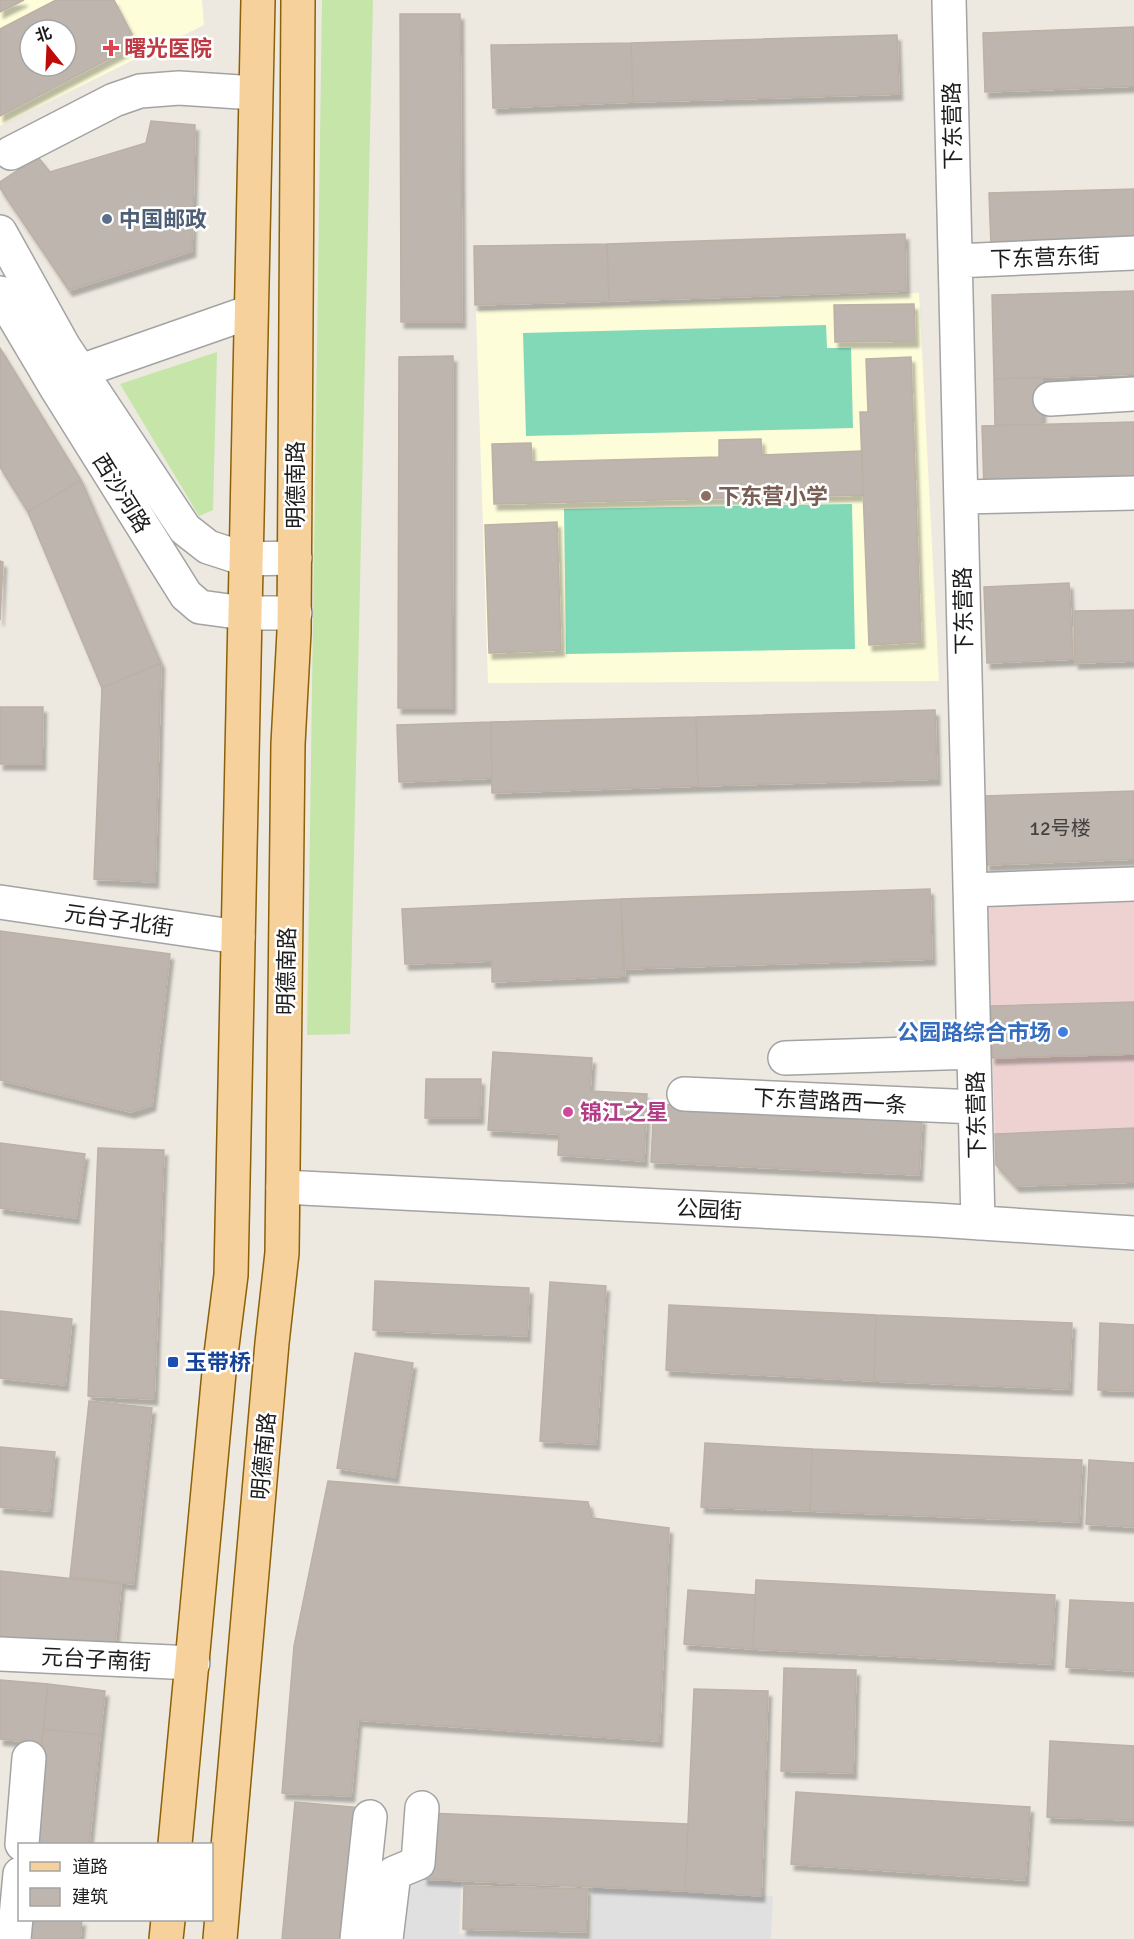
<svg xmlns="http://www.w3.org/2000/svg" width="1134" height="1939" font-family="Signika,'Noto Sans SC',sans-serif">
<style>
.commercial{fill:#edd2d1}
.education{fill:#fdfdda;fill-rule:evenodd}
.grass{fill:#c6e5a9}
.pitch{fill:#82d9b8}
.parking{fill:#e0e0e0}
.building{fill:#bdb5ae;stroke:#bdb0a5;stroke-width:1.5;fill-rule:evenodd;filter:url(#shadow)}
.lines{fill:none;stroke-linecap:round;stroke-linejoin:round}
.minor-casing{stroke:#a3a3a3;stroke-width:36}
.major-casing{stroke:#8c6107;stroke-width:36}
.minor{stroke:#fff;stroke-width:33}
.major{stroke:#f7d19c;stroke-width:33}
.health-dot{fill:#e0444e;stroke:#fff;stroke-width:2}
.service-dot{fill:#5c6f8a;stroke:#fff;stroke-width:2}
.education-dot{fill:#8d6e63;stroke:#fff;stroke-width:2}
.shop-dot{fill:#3f7fe0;stroke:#fff;stroke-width:2}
.hotel-dot{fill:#d1479c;stroke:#fff;stroke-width:2}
.transit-dot{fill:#1a4fb4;stroke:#fff;stroke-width:2}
.labels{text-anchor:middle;stroke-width:5;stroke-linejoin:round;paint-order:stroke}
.number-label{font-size:20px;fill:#444240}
.health-label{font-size:22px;font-weight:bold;fill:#be3a42;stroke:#fff;text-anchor:start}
.street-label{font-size:22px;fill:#1c1c1c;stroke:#fff}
.service-label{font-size:22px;font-weight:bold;fill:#4e5e75;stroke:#fff;text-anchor:start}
.education-label{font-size:22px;font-weight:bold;fill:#785e54;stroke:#fff;text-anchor:start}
.shop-label{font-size:22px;font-weight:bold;fill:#366cbe;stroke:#fff;text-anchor:end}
.hotel-label{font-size:22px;font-weight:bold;fill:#b23c85;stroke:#fff;text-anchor:start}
.transit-label{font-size:22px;font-weight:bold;fill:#164399;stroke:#fff;text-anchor:start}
</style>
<defs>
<filter id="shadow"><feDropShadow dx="3.5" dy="6" stdDeviation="1.5" flood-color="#0004"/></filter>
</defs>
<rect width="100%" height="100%" fill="#ede9e1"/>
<path class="commercial" d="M1134 897V1182L1016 1186 996 1165 987 903Z"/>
<path class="education" d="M0 0H202L204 25 0 126ZM30 30H66V66H30Z
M919 293 939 681 488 683 476 311Z"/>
<path class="grass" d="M322 0H373L350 1034 307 1035Z
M217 352 213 510 199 516 120 384Z"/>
<path class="pitch" d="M826 325 827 348H851L853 428 526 436 523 333Z
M852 504 855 649 566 654 564 509Z"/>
<path class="parking" d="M409 1878 461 1881 459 1934 591 1937 593 1887 773 1896 771 1939H404Z"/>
<path class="building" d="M0 0H24L0 12Z
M56 0H114L137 44 0 116V29ZM30 30H66V66H30Z
M400 14H460L462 322H401Z
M1134 27V86L985 92 983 33Z
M897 35 899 94 633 102 631 43Z
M631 43 633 102 493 108 491 45Z
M151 121 195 125 192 251 69 290 0 188V182L38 157 50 172 146 143Z
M1134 189V240L991 245 989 193Z
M905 234 906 291 609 301 607 244Z
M607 244 609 301 475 305 474 246Z
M1134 291V374L994 379 992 295Z
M914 304 915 341 835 342 834 305Z
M0 348 81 480 28 512 0 467Z
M453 356 452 708H398L399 357Z
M911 357 921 642 869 645 860 412H868L866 359Z
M1042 377V425H995L994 379Z
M1134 422V485L984 489 982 426Z
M761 439 762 455 862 451 863 495 494 504 492 444 531 443 532 462 719 457V440Z
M81 480 161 663 102 688 28 512Z
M557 522 561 650 489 653 485 525Z
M0 561 3 562 0 620Z
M1069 583 1073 659 987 663 984 587Z
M1134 610V661L1075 663 1074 611Z
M161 663 155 882 94 879 102 688Z
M0 707H43L42 764H0Z
M935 710 937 779 698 786 696 717Z
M696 717 698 786 492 793 491 722Z
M491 722 492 778 399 782 397 725Z
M1134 791V859L986 865 984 796Z
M930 889 932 959 623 969 621 899Z
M621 899 625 976 492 982V961L405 964 402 909Z
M0 931 170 954 152 1105 131 1112 0 1080Z
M1134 1002V1054L992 1058 991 1006Z
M493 1052 592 1058 590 1091 647 1094 644 1161 558 1155 559 1134 488 1130Z
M426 1079H481L480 1118H425Z
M654 1104 922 1118 919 1175 651 1162Z
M1134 1128V1182L1016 1186 996 1165 995 1134Z
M0 1143 85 1154 76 1218 0 1208Z
M98 1148 164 1150 154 1399 88 1396Z
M375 1281 529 1288 527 1336 373 1330Z
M550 1282 606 1286 596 1444 540 1441Z
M669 1305 876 1315 874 1381 666 1370Z
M0 1311 72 1319 65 1385 0 1378Z
M876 1315 1072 1323 1069 1389 874 1381Z
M1100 1323 1134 1325V1391L1098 1390Z
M355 1353 413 1363 395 1477 337 1468Z
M89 1401 152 1408 133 1584 70 1577Z
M705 1443 812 1449 810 1511 701 1507Z
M0 1447 55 1452 49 1511 0 1507Z
M812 1449 1082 1460 1079 1522 810 1511Z
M1089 1460 1134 1463V1527L1086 1524Z
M328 1481 588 1502 592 1518 669 1528 659 1741 358 1720 351 1796 282 1793 294 1646Z
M0 1571 121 1584 114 1654 0 1641Z
M756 1580 1055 1595 1051 1664 753 1649Z
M688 1590 755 1595 753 1649 684 1644Z
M1070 1600 1134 1603V1671L1066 1667Z
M784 1668 856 1670 853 1773 781 1771Z
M0 1680 48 1684 42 1743 0 1739Z
M48 1684 105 1691 100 1735 43 1729Z
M694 1689 768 1691 761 1896 685 1891Z
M43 1729 100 1735 89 1844H32Z
M1050 1741 1134 1746V1820L1047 1817Z
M796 1792 1030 1807 1025 1880 791 1864Z
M295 1802 363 1808 351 1939H282Z
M427 1813 688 1824 685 1891 424 1879Z
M464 1886 587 1889 586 1932 463 1929Z
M25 1920H82L80 1939H23Z"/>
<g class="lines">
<defs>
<path id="minor" d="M949 0 978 1223
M11 153 114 100 140 91 179 88 255 93
M0 232 64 347 185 529 208 547 245 559 295 558
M955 261 1134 253
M0 293 57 389 186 595 200 607 244 613H295
M81 371 250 312
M1050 399 1134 394
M961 497 1134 493
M970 890 1134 884
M0 902 238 937
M785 1058 974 1052
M684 1094 975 1107
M283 1187 936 1220 1134 1233
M0 1654 193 1663
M22 1844 29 1758
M14 1939 20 1874
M357 1939 370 1817
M386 1939 394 1873 418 1863 422 1808"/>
<path id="major" d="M175 1844 220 1362 231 1275 258 0
M166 1939 168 1920
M220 1939 272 1343 282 1253 288 744 294 632 298 0"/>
</defs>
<use href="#minor" class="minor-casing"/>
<use href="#major" class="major-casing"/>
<use href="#minor" class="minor"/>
<use href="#major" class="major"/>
</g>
<path class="health-dot" d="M108 39h6v6h6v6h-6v6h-6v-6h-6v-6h6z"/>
<circle class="service-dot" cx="107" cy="219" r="6"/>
<circle class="education-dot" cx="706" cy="496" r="6"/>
<circle class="shop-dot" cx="1063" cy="1032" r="6"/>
<circle class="hotel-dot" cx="568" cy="1112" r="6"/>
<rect class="transit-dot" x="167" y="1356" width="12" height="12" rx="3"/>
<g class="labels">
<g class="number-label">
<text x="1060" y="835">12号楼</text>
</g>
<g class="health-label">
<text x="124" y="56">曙光医院</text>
</g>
<g class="street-label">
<text transform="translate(952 126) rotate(-91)" y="8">下东营路</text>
<text transform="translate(1045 257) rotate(-2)" y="8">下东营东街</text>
<text transform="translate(295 485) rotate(-90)" y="8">明德南路</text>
<text transform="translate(122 493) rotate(58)" y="8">西沙河路</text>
<text transform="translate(963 611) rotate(-91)" y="8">下东营路</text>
<text transform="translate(119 920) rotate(8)" y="8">元台子北街</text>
<text transform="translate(286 971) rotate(-89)" y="8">明德南路</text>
<text transform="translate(830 1101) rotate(3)" y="8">下东营路西一条</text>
<text transform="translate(976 1115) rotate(-91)" y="8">下东营路</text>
<text transform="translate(709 1209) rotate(3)" y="8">公园街</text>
<text transform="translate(263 1456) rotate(-85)" y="8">明德南路</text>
<text transform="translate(96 1659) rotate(3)" y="8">元台子南街</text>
</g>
<g class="service-label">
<text x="119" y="227">中国邮政</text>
</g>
<g class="education-label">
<text x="718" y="504">下东营小学</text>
</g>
<g class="shop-label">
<text x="1051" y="1040">公园路综合市场</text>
</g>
<g class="hotel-label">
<text x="580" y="1120">锦江之星</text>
</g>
<g class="transit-label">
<text x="185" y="1370">玉带桥</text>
</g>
</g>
<rect x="18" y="1843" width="195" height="78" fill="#ffffff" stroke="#a4a4a4" stroke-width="1.5"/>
<rect x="30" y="1862" width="30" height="9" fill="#f7d19c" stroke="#a4a4a4" stroke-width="1.5"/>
<text x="72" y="1873" font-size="18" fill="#1c1c1c">道路</text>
<rect x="30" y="1888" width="30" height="18" fill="#bdb5ae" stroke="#a4a4a4" stroke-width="1.5"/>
<text x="72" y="1903" font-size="18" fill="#1c1c1c">建筑</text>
<g transform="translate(48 48) rotate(342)"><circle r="28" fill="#ffffff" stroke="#a4a4a4" stroke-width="1.5"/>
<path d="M0-4.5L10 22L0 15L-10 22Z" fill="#be0b09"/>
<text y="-9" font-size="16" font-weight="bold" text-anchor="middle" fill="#1c1c1c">北</text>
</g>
</svg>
